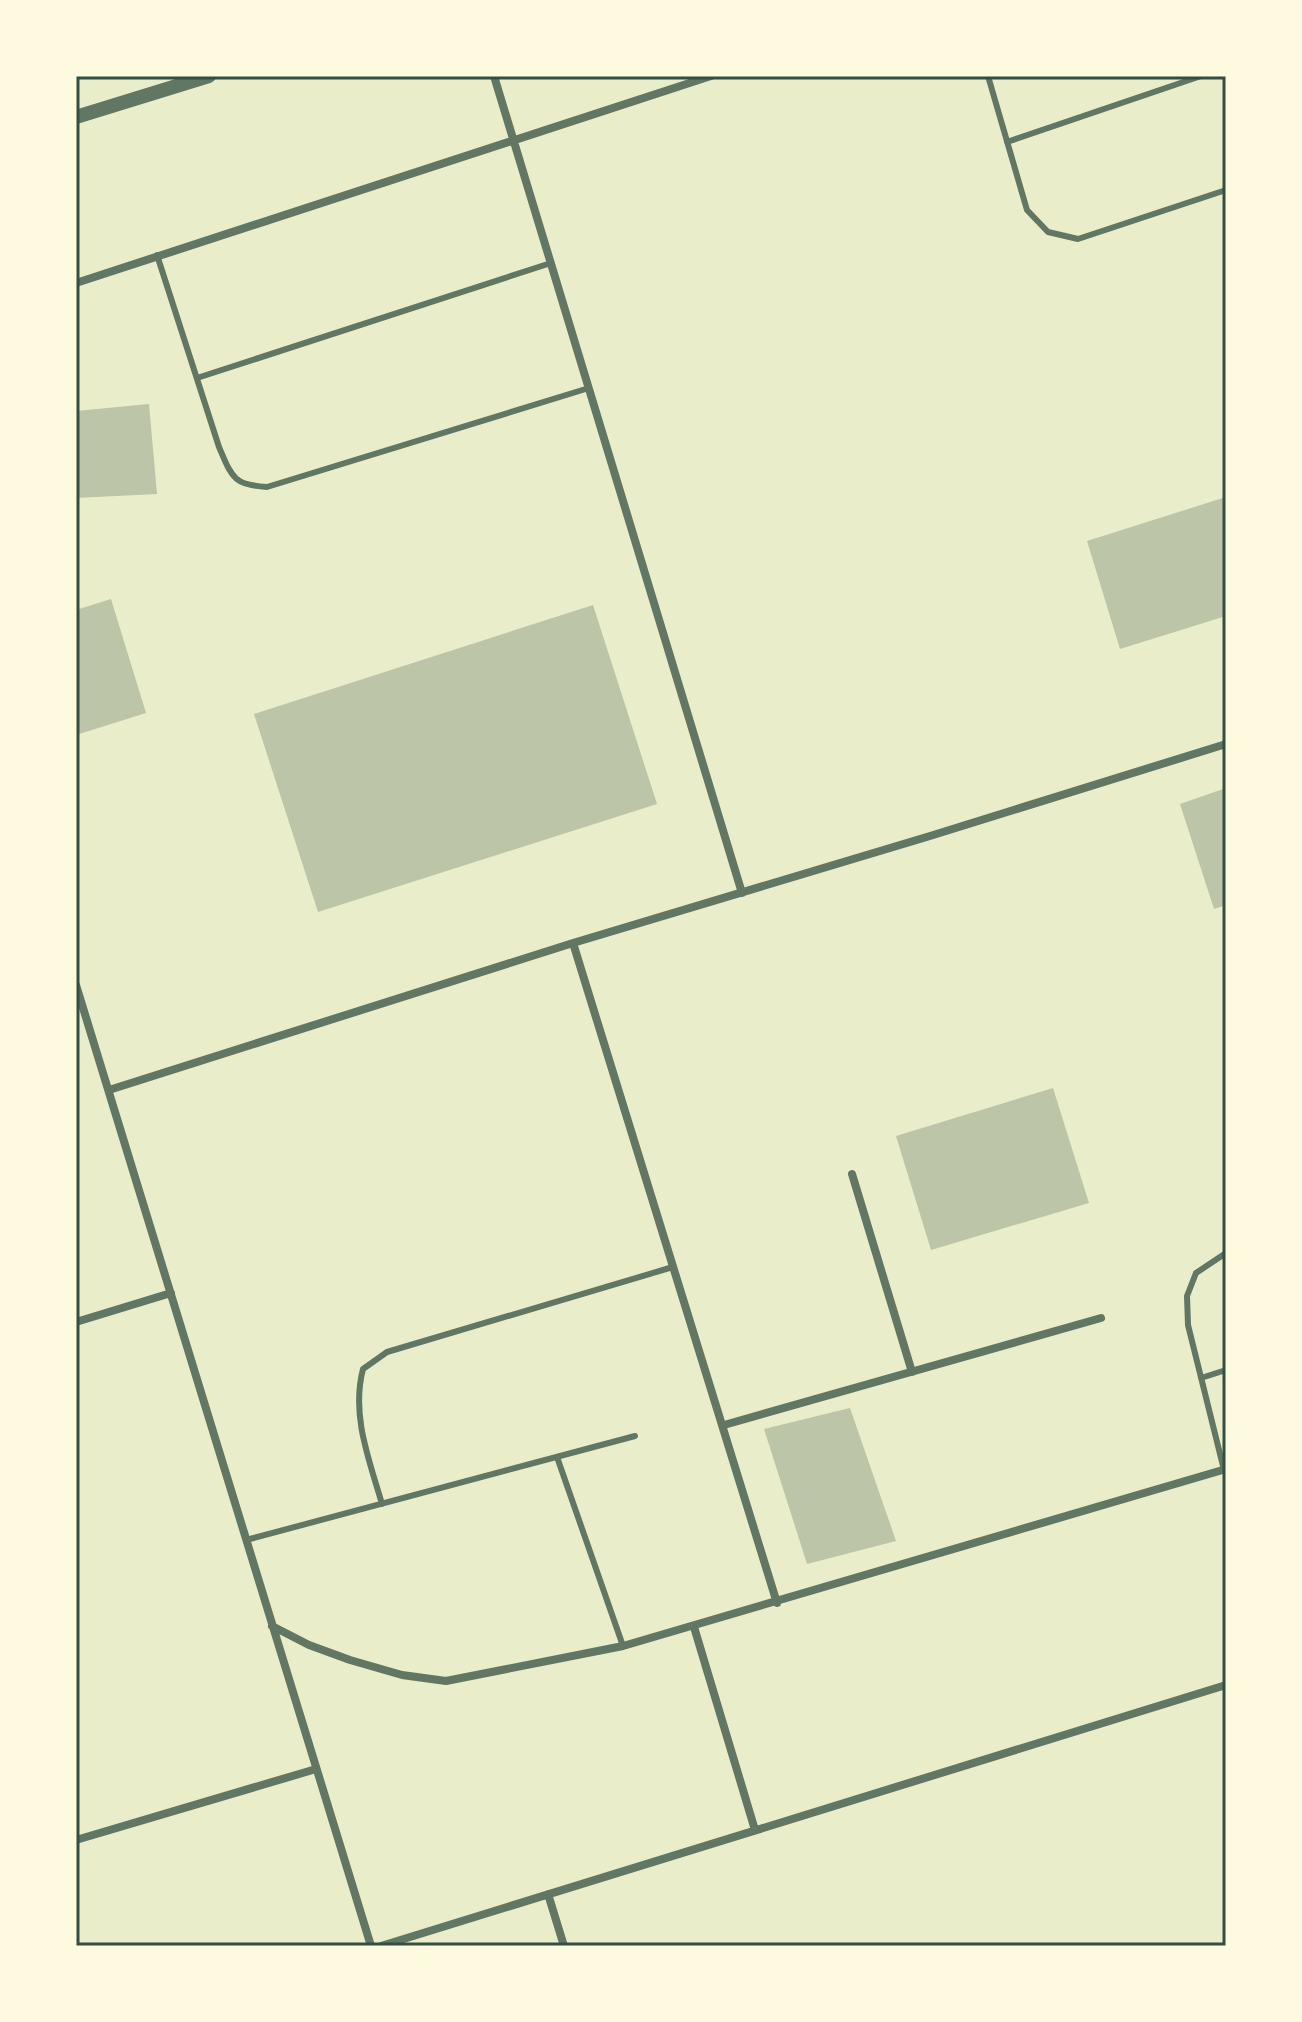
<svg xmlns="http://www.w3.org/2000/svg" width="1302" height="2022" font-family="Inter,sans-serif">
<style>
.building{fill:#bcc5a7}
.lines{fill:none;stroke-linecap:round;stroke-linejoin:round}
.service{stroke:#617663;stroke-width:6}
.minor{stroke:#617663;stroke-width:8}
.tertiary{stroke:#617663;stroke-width:14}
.neatline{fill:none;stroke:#344e41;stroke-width:3}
</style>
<rect width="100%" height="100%" fill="#e9edc9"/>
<path class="building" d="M149 404 157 494 76 498V411Z
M1226 497V616L1120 649 1087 541Z
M111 599 146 713 76 735V610Z
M593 605 657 804 318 912 254 714Z
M1226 788V905L1214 909 1180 804Z
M1053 1088 1089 1203 931 1250 896 1136Z
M850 1408 896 1541 807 1564 764 1429Z"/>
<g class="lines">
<path class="service" d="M988 76 1027 210 1048 232 1078 239 1226 190
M1007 142 1201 76
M157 255 219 447C232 477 233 485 267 487L589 388
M197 378 551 263
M1201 1378 1226 1370
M557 1457 623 1646
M1224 1470 1188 1325 1187 1296 1196 1273 1226 1253
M382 1504C369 1459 351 1415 363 1369L387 1352 673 1267
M246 1540 635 1436"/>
<path class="minor" d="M494 76 742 893
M76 283 711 76
M573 943 777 1603
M76 985 371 1946
M109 1090 573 943 930 836 1226 744
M852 1174 912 1372
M76 1322 171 1293
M724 1425 1101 1318
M272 1626 309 1645 350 1660 402 1675 446 1681 623 1646 1226 1469
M694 1627 755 1830
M76 1840 316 1769
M548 1894 564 1946
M381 1946 1226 1685"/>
<path class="tertiary" d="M76 117 209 76"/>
</g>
<rect width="1302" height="2022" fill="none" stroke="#fefae0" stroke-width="156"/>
<rect x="78" y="78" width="1146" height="1866" class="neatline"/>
</svg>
